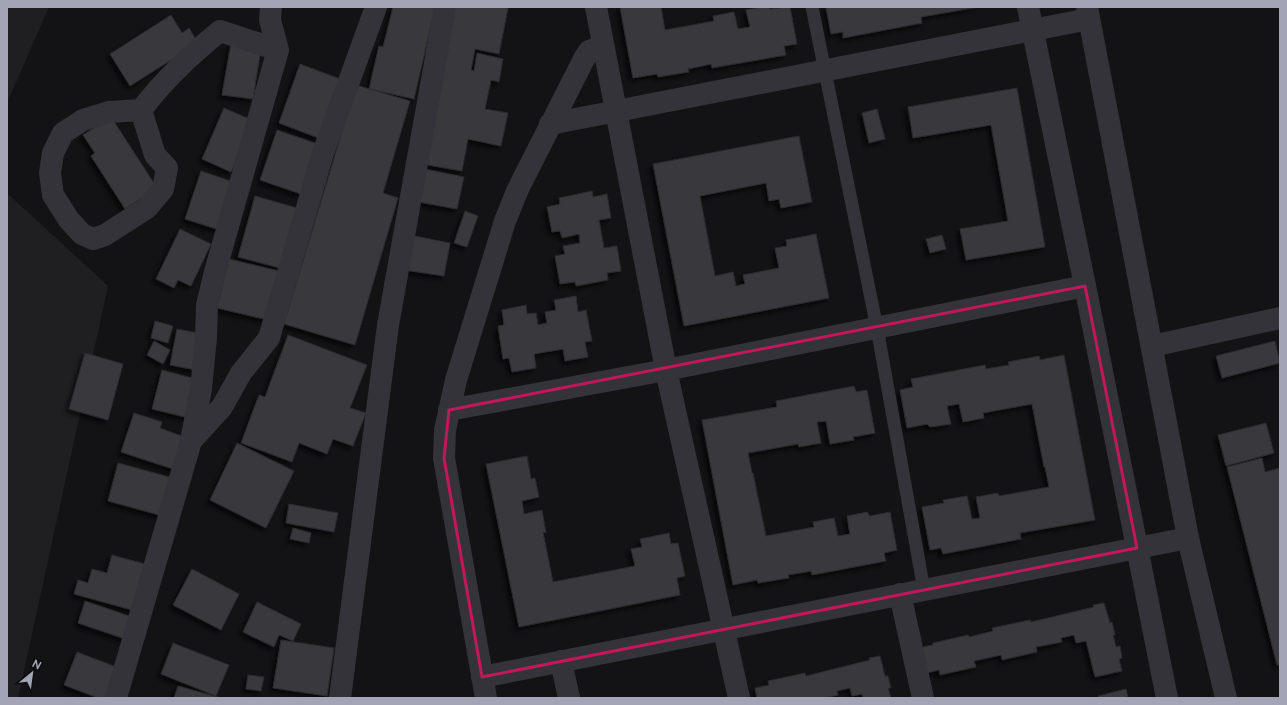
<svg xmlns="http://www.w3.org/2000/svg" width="1287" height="705" font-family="Raleway,sans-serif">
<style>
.built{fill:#1f1e21}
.building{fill:#38373c;stroke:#2d2c30;filter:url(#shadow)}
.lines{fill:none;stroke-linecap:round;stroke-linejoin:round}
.service{stroke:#343339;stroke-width:13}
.minor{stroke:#343339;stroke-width:22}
.tertiary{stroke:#343339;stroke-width:22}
.marked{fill:none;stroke:#c2185b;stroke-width:3;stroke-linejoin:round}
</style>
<defs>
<filter id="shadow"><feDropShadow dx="-3.5" dy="3.5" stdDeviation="2" flood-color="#0009"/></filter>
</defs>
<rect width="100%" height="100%" fill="#131214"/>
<path class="built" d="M7 7H49L7 103Z
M7 193 108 286 18 698H7Z"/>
<path class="building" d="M393 7H429L435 8 414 99 369 89 379 46 383 47Z
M451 7H500L508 8 499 54 475 49 471 70 474 71 477 53 503 59 499 82 491 80 485 109 508 113 501 146 468 139 462 171 422 164Z
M620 7H661L665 30 714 21 713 16 734 12 738 29 750 27 746 10 762 7H768L770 9 790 7 797 44 784 46 786 55 712 68 711 64 688 69 689 72 658 77 657 74 633 78Z
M826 7H978L921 17 922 23 843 38V32L831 34Z
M171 15 182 33 189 28 198 43 130 86 110 54Z
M231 43 261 48 253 99 222 95Z
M300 64 343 80 321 139 279 123Z
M356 85 410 101 383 193 398 198 355 345 284 324Z
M1017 88 1045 247 966 260 960 229 1008 221 991 125 913 138 908 107Z
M224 108 254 121 231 172 202 159Z
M877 109 885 139 869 143 862 113Z
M111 117 157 188 125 209 91 156 95 153 83 135Z
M277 130 318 144 301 194 260 180Z
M799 136 812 202 781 208 779 199 769 201 766 183 700 196 715 276 733 272 736 286 745 284 743 275 779 268 775 248 787 246 786 240 816 234 829 298 684 326 653 164Z
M420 168 464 177 457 209 413 201Z
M201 171 242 185 226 232 185 219Z
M592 191 593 197 607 194 611 218 599 220 604 248 617 246 621 271 607 273 608 280 576 286 575 282 560 284 555 256 565 254 563 246 580 243 579 234 562 238 560 231 552 232 547 207 560 204 559 198Z
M255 196 297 208 280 268 238 257Z
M465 211 478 216 467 247 454 243Z
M180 229 211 244 191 286 178 280 174 288 156 279Z
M410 235 450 243 444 276 404 270Z
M942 235 946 249 930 253 926 239Z
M229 259 279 271 268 320 217 308Z
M576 296 578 312 586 310 592 341 585 342 588 357 565 361 563 349 534 354 536 368 512 372 509 358 503 359 498 326 504 325 502 310 526 305 527 314 536 313 538 325 547 323 545 312 556 310 554 300Z
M155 321 173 326 168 343 151 338Z
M177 329 203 334 196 370 170 365Z
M288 335 367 365 350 408 366 413 353 446 333 439 327 454 299 443 292 462 241 443 259 395 265 397Z
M154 341 170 350 163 364 147 355Z
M1275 341 1280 363 1222 378 1216 356Z
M85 353 123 364 108 420 69 409Z
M1064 355 1095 520 1020 533 1021 539 943 554 941 548 930 550 922 507 944 503 943 500 967 496 972 519 980 518 976 497 998 493 999 496 1049 487 1045 467H1044L1032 404 983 413 984 418 963 422 959 404 947 406 951 424 930 427 927 424 907 428 900 390 913 387 911 379 985 365 986 369 1009 365 1008 362 1039 356 1040 360Z
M162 370 199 380 189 418 152 409Z
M854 386 856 392 867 390 875 433 853 437 854 440 830 444 826 421 817 422 821 443 799 447 798 444 748 453 752 473H753L766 536 814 527 813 522 834 518 838 536 850 534 847 516 867 512 870 516 890 512 897 550 884 553 886 561 812 575 811 571 788 575 789 578 758 583 757 580 733 585 702 420 777 407 776 401Z
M134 413 162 422 160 428 187 438 176 470 121 452Z
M1266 423 1274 453 1226 466 1218 435Z
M237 443 294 471 266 528 210 500Z
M527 456 531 479 535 478 539 497 522 501 524 514 542 510 546 533 543 532 553 582 635 566 631 549 642 547 640 539 669 533 671 544 678 543 685 576 677 578 680 595 519 627 486 464Z
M1262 458 1265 472 1280 468V665H1277L1227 467Z
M118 463 173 478 163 516 108 501Z
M289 504 338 513 334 532 286 523Z
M293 528 311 533 309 543 290 539Z
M112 555 145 564 132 610 74 594 78 580 88 583 92 569 107 573Z
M192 569 239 594 221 630 173 605Z
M85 601 132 617 125 639 78 623Z
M257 602 301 624 293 641 279 635 274 647 243 632Z
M1104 603 1110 623 1112 622 1115 635H1113L1116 647 1120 646 1122 658 1119 659 1122 671 1095 677 1086 641 1076 643 1074 635 1061 638 1062 642 1036 647 1037 652 1002 660 1001 655 974 661 976 667 940 675 939 670 927 673 922 647 933 645V643L968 635 969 637 993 631 992 628 1030 620 1031 622 1094 607 1093 605Z
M281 640 334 648 327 696 273 688Z
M173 643 229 665 216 696 161 674Z
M77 652 119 668 108 698H98L64 685Z
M880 656 885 676H888L891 688H888L891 698H863L862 694 852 696 850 688 837 691 838 695 825 698H757L755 688 769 685 768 681 805 673 806 676 870 660 869 658Z
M248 675 264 677 261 691 246 689Z
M178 686 221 698H174Z
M1126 689 1128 698H1099L1098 696Z"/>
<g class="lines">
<path class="service" d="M812 7 877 328 924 590"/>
<path class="minor" d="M596 7 666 370 739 698
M141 110 155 155 167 168 163 189 147 208 105 235 93 239 82 234 69 220 53 195 50 173 53 153 63 133 83 120 109 112 141 110C164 80 190 55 220 31L278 50
M550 124 1089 19
M1152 346 1280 318
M449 410 666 370 1085 286
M191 441 201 389 206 338 207 305 215 272 278 50 270 20 271 7
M900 594 923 698
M561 661 569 698
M482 677 1188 538
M116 698 191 441 222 407 241 373 269 338 323 153 376 7
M340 698 388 325 445 7
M486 698 444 458 445 430 456 380 505 221 518 189 585 57 589 51 602 46"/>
<path class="tertiary" d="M1028 7 1085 286 1167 698
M1087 7 1188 538 1226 698"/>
</g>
<path class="marked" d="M1085 286 1137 548 482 677 444 458 449 410Z"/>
<rect width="1287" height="705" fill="none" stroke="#a3a4b6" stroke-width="16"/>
<g transform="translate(32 673) rotate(29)" stroke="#0e0d0f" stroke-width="3" paint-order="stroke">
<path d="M0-3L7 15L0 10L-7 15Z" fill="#a3a4b6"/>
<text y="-6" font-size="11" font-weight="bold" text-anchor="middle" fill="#a3a4b6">N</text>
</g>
</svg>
